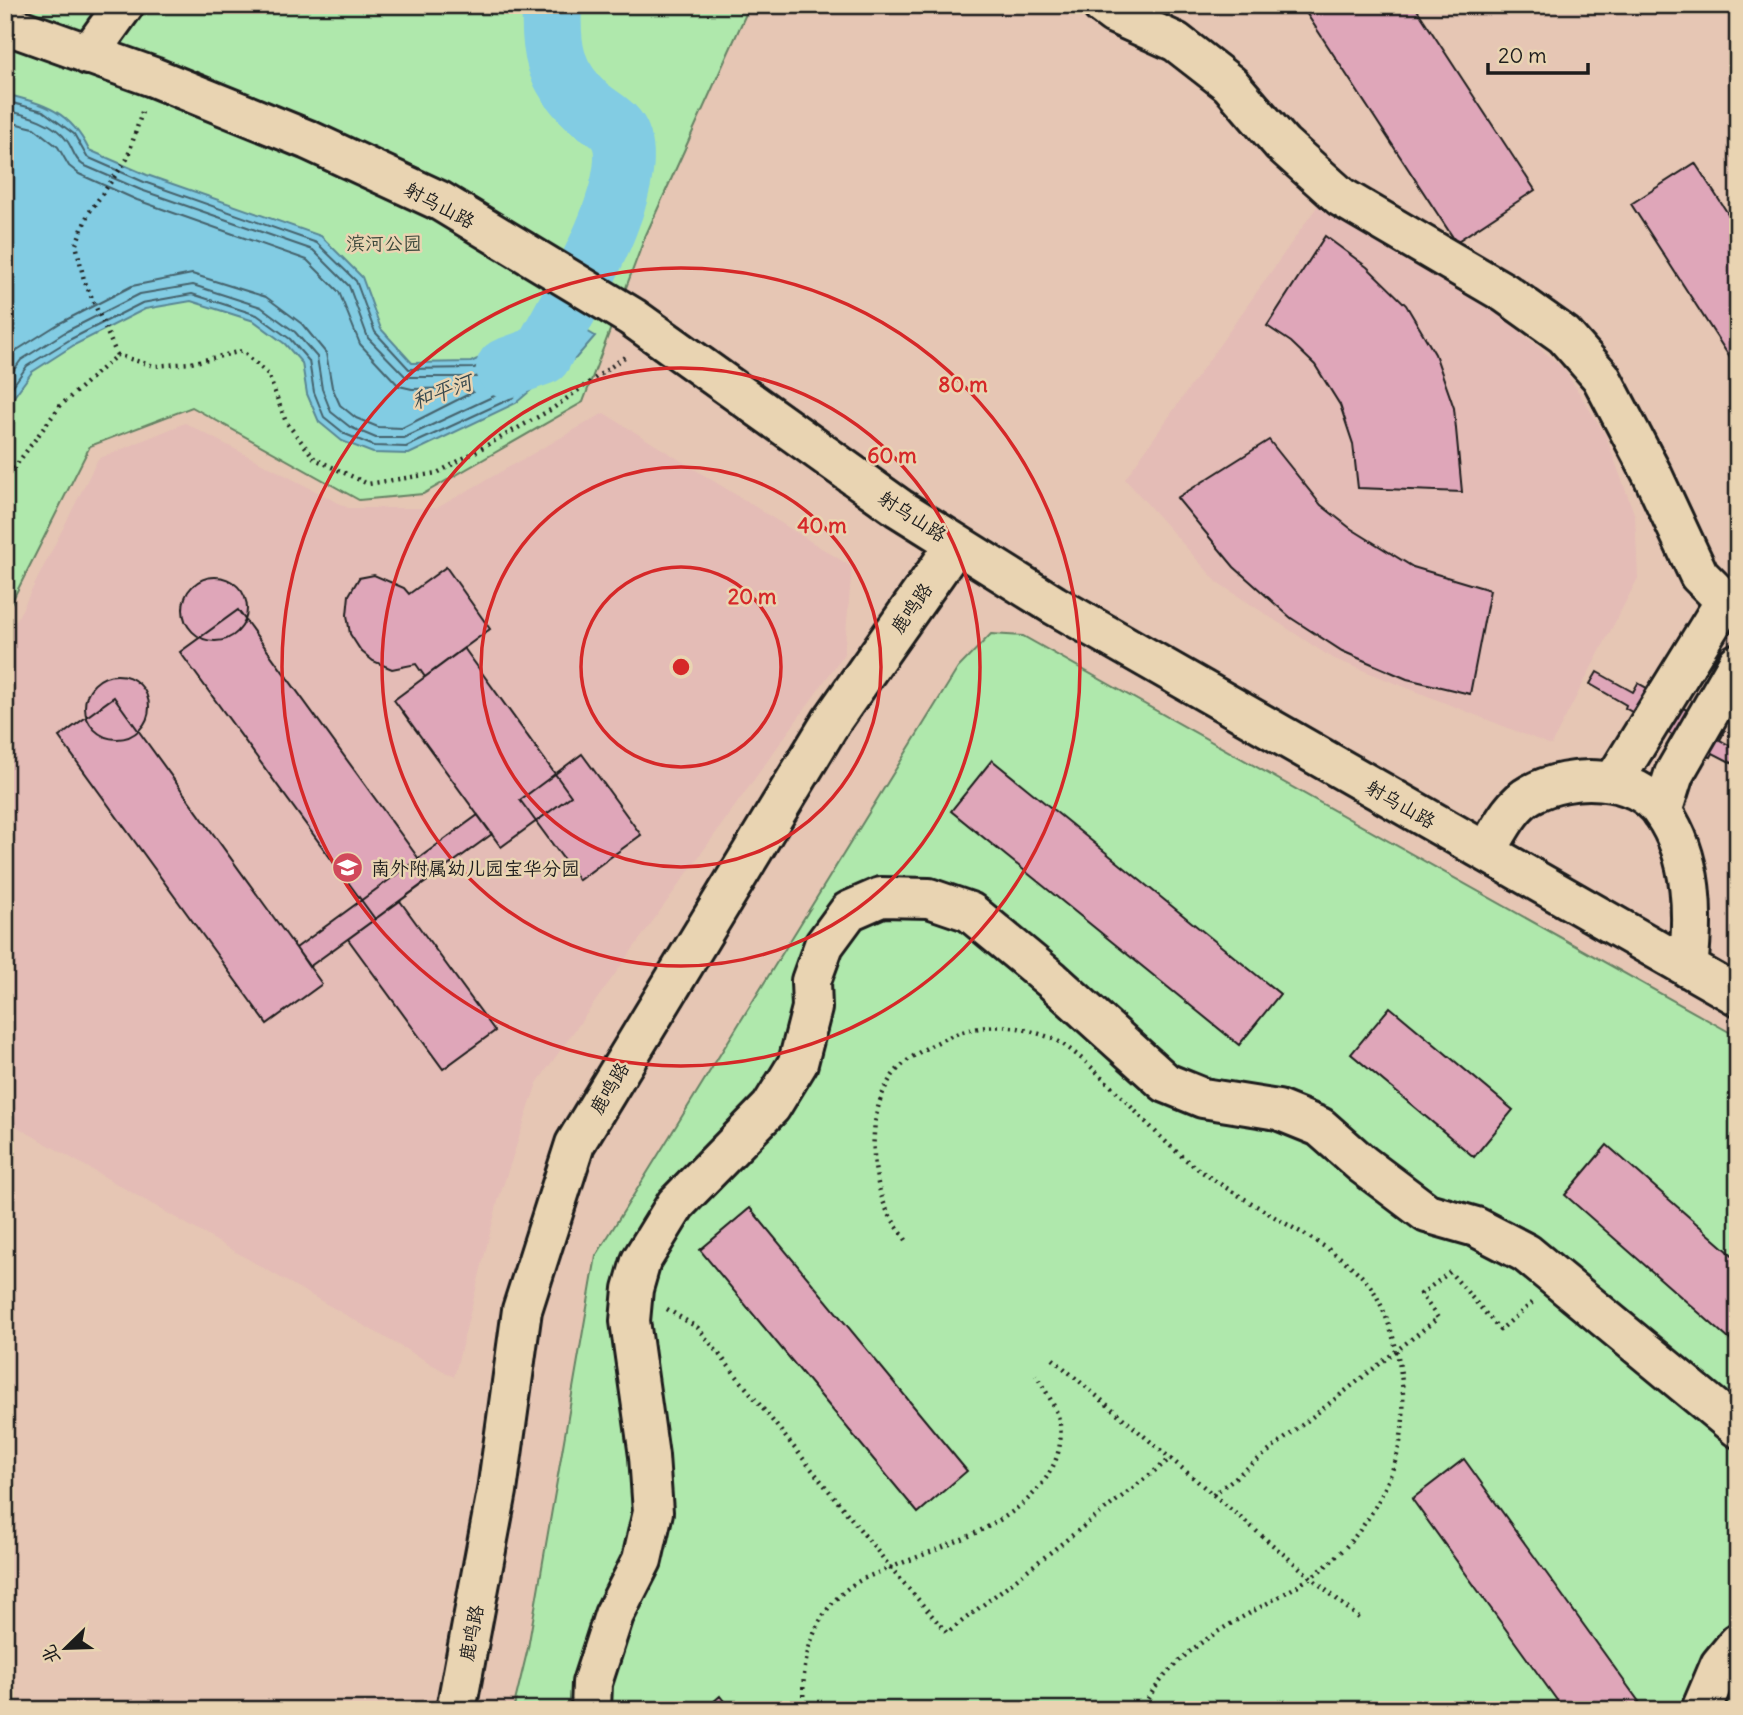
<svg xmlns="http://www.w3.org/2000/svg" width="1743" height="1715" font-family="Delius,'LXGW WenKai TC',sans-serif">
<style>
.built{fill:#e4bcb6}
.green{fill:#afe8ac;stroke:#668264;stroke-width:2}
.water{fill:#82cce3;stroke:#598693;stroke-width:2}
.lines{fill:none;stroke-linecap:round;stroke-linejoin:round}
.shore{stroke:#45626c;stroke-width:2}
.river{stroke:#82cce3;stroke-width:60}
.building{fill:#dfa6b9;stroke:#1c1c1c;stroke-width:2}
.minor-casing{stroke:#1c1c1c;stroke-width:44}
.path{stroke:#1c1c1c;stroke-width:4.5;stroke-dasharray:2 5;stroke-linecap:butt}
.minor{stroke:#e9d4b2;stroke-width:38}
.ring{fill:none;stroke:#d62828;stroke-width:3.5}
.labels{text-anchor:middle;stroke-width:5;stroke-linejoin:round;paint-order:stroke}
.street-label{font-size:19px;fill:#1c1c1c;stroke:#e9d4b2}
.park-label{font-size:19px;fill:#394539;stroke:#e9d4b2}
.poi-label{font-size:19px;fill:#1c1c1c;stroke:#e9d4b2;text-anchor:start}
.water-label{font-size:21px;font-style:italic;fill:#36484e;stroke:#e9d4b2}
.centre{fill:#d62828;stroke:#e9d4b2;stroke-width:3.5}
.ring-label{font-size:21px;text-anchor:middle;font-weight:bold;fill:#d62828;stroke:#e9d4b2;stroke-width:5;stroke-linejoin:round;paint-order:stroke}
</style>
<rect width="100%" height="100%" fill="#e6c6b4"/>
<filter id="ink" filterUnits="userSpaceOnUse"><feTurbulence type="fractalNoise" baseFrequency=".0143" numOctaves="2"/><feDisplacementMap in="SourceGraphic" scale="14" xChannelSelector="R" yChannelSelector="G"/><feConvolveMatrix kernelMatrix="1 2 1 2 8 2 1 2 1" color-interpolation-filters="sRGB"/></filter>
<g filter="url(#ink)">
<path class="built" d="M1323 198 1482 299 1564 369 1605 434 1635 516 1638 578 1551 745 1332 658 1217 582 1125 479Z
M604 413 852 567 844 654 537 1083 498 1201 454 1377 5 1120V643L98 459 185 423 348 508H437Z"/>
<path class="green" d="M5 5H750L645 237 583 402 423 494 359 500 192 407 90 446 5 615Z
M991 634 1023 636 1738 1037V1710H513L528 1648 596 1256 958 668Z"/>
<path class="water" d="M5 94C45 104 70 111 89 150L147 175 321 236 362 277 381 329 412 363 471 362 515 342 549 309 595 336 576 358 553 371 516 403 409 454 373 453 342 441 319 422 307 394 302 363 285 344 254 321 191 301 145 309 74 345 32 372 5 409Z"/>
<g class="lines">
<path class="shore" d="M5 101 43 111 74 134 87 157 144 182 317 243 356 281 375 332 409 369 474 368 519 347 550 319 583 339 571 353 548 366 512 398 406 447 374 446 345 434 324 417 314 392 309 361 290 339 257 315 192 294 142 303 71 339 27 366 5 397
M5 110C27 115 55 122 68 142 74 151 74 159 83 165L141 190 313 250 349 286 368 338 406 377H476L524 354 551 330 569 341 507 390 404 438H376L350 427 331 412 322 389 317 357 295 332 261 307 193 285 140 294 67 331 21 360 5 382
M5 121 34 128 58 147 69 166 79 174 137 200 307 260 339 292 360 344 399 386 412 389 470 388 473 392 402 428 378 427 356 418 340 405 332 387 326 353 302 324 266 297 192 274 132 286 60 323 17 350 5 363"/>
<path class="river" d="M506 368 542 355C565 311 650 174 616 129 609 120 596 114 587 106 554 75 550 49 552 5"/>
</g>
<path class="building" d="M1301 5H1414L1535 190 1456 242Z
M1695 163 1738 229V370L1631 204Z
M1325 236 1367 267 1406 305 1435 354 1454 408 1462 492 1358 488 1353 444 1340 405 1315 365 1291 342 1267 326Z
M1269 440 1321 505 1350 528 1413 567 1490 590 1470 694 1407 679 1342 651 1291 618 1234 567 1177 498Z
M446 567 490 629 425 677 416 664 392 669 373 661 361 651 350 634 347 615 349 595 359 578 374 575 404 588 409 594Z
M183 609a32 32 0 1 1 64 0a32 32 0 1 1-64 0Z
M238 610 432 877 375 919 180 652Z
M464 648 571 796 501 847 394 700Z
M1597 672 1633 692 1638 683 1725 731 1720 740 1738 750V766L1713 753 1711 757 1625 708 1626 705 1590 684Z
M85 707a32 32 0 1 1 64 0a32 32 0 1 1-64 0Z
M114 697 322 984 267 1024 59 737Z
M582 754 641 835 579 880 520 800Z
M992 760 1280 994 1239 1045 951 811Z
M478 815 492 834 309 967 296 948Z
M400 901 495 1031 443 1069 348 939Z
M1390 1007 1513 1110 1474 1157 1351 1054Z
M1607 1145 1738 1260V1347L1565 1195Z
M750 1208 967 1471 918 1513 700 1250Z
M1464 1459 1645 1710H1564L1412 1499Z
M720 1696 731 1710H704Z"/>
<g class="lines">
<defs>
<path id="minor" d="M1102 5 1114 14 1176 42 1230 84 1282 144 1341 197 1505 293 1564 335 1601 377 1652 474 1699 575 1725 601 1738 609
M5 24 153 77 308 140 440 201 632 317 899 508 1054 605 1738 996
M88 55 124 5
M1614 781 1725 601
M1662 812 1674 774 1738 663
M1486 852C1498 833 1510 805 1531 794 1570 773 1636 773 1663 813 1694 858 1694 916 1688 968
M456 1710 497 1491 522 1310 575 1144 831 722 956 544
M591 1710 592 1683 614 1615 642 1560 653 1512 649 1456 630 1321 633 1289 641 1261 676 1204 771 1107 798 1063 812 1008 811 981 824 945 849 911 881 897 929 898 970 912 1052 980 1166 1083 1203 1098 1278 1110 1320 1127 1362 1164 1427 1213 1476 1227 1526 1253 1738 1428
M1701 1710 1720 1665 1738 1643"/>
</defs>
<use href="#minor" class="minor-casing"/>
<path class="path" d="M117 355 84 280 76 244 88 214 127 159 142 112
M5 480 60 406 117 355 154 366 191 363 242 351 268 374 286 422 315 459 368 484 437 473 552 409 626 356
M906 1240C899 1229 890 1218 885 1206 869 1167 867 1102 898 1069 909 1058 922 1050 936 1043 960 1030 990 1023 1018 1028 1030 1031 1050 1036 1061 1043 1103 1071 1144 1125 1185 1159 1212 1181 1244 1198 1273 1216 1306 1236 1357 1261 1376 1295 1399 1339 1410 1398 1399 1447 1387 1499 1353 1550 1308 1579 1244 1621 1182 1637 1141 1710
M667 1309 698 1328 891 1568 947 1633 1170 1459
M1053 1359 1359 1618
M1213 1495 1438 1318 1421 1294 1450 1272 1500 1330 1533 1302
M804 1710C800 1664 811 1615 851 1586 862 1578 878 1573 890 1568 946 1544 1026 1524 1054 1464 1061 1449 1063 1429 1057 1413 1052 1400 1043 1387 1036 1375"/>
<use href="#minor" class="minor"/>
</g>
</g>
<g class="ring">
<circle cx="681" cy="667" r="100"/>
<circle cx="681" cy="667" r="200"/>
<circle cx="681" cy="667" r="299"/>
<circle cx="681" cy="667" r="399"/>
</g>
<defs>
<symbol id="school-disc" viewBox="-11 -11 22 22"><circle r="9.5" fill="#d1495b" stroke="#e9d4b2"/><path d="M0-5L7-2L0 1L-7-2ZM-4 1L0 2.5L4 1V4Q0 6-4 4Z" fill="#fff"/></symbol>
</defs>
<g fill-rule="evenodd">
<use href="#school-disc" x="330" y="850" width="35" height="35"/>
</g>
<g class="labels">
<g class="street-label">
<text transform="translate(440 205) rotate(28)" y="7">射乌山路</text>
<text transform="translate(913 516) rotate(33)" y="7">射乌山路</text>
<text transform="translate(911 608) rotate(-55)" y="7">鹿鸣路</text>
<text transform="translate(1401 804) rotate(30)" y="7">射乌山路</text>
<text transform="translate(609 1088) rotate(-59)" y="7">鹿鸣路</text>
<text transform="translate(471 1633) rotate(-79)" y="7">鹿鸣路</text>
</g>
<g class="park-label">
<text x="384" y="250">滨河公园</text>
</g>
<g class="poi-label">
<text x="371" y="875">南外附属幼儿园宝华分园</text>
</g>
<g class="water-label">
<text transform="translate(442 392) rotate(-20)" y="7">和平河</text>
</g>
</g>
<circle cx="681" cy="667" r="10" class="centre"/>
<g class="ring-label">
<text x="963" y="392">80 m</text>
<text x="892" y="463">60 m</text>
<text x="822" y="533">40 m</text>
<text x="752" y="604">20 m</text>
</g>
<rect width="1743" height="1715" fill="none" stroke="#e9d4b2" stroke-width="28"/>
<rect x="14" y="14" width="1715" height="1687" fill="none" stroke="#1c1c1c" stroke-width="2.5" filter="url(#ink)"/>
<g transform="translate(66 1648) rotate(247)" stroke="#e9d4b2" stroke-width="5" paint-order="stroke">
<path d="M0-5L12 26L0 18L-12 26Z" fill="#1c1c1c"/>
<text y="-10" font-size="19" font-weight="bold" text-anchor="middle" fill="#1c1c1c">北</text>
</g>
<path d="M1488 63v10h100v-10" fill="none" stroke="#1c1c1c" stroke-width="3.5"/>
<text x="1498" y="63" font-size="21" fill="#1c1c1c" stroke="#e9d4b2" stroke-width="5" paint-order="stroke">20 m</text>
</svg>
